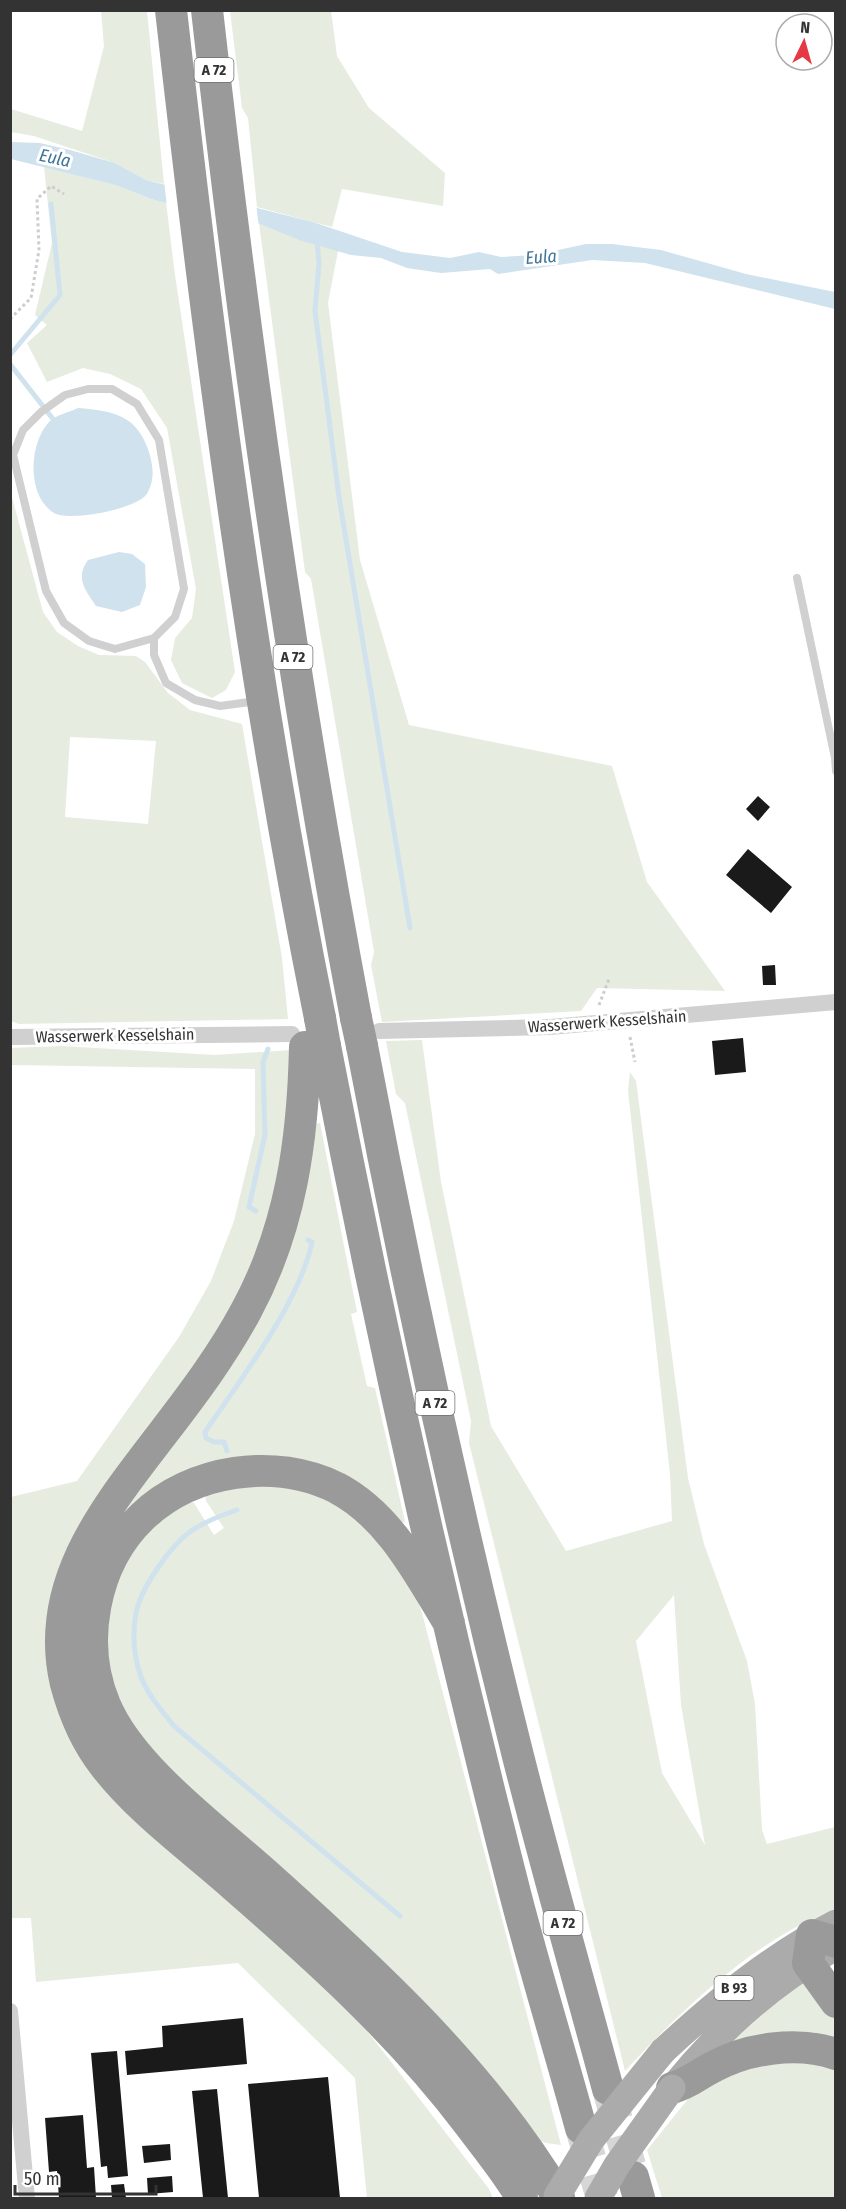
<svg xmlns="http://www.w3.org/2000/svg" width="846" height="2209" font-family="'Fira Sans Condensed',sans-serif">
<style>
.green{fill:#e6ecdf;fill-rule:evenodd}
.water{fill:#cfe2ee}
.pier{fill:#fff}
.lines{fill:none;stroke-linecap:round;stroke-linejoin:round}
.stream{stroke:#cfe2ee;stroke-width:5}
.building{fill:#1a1a1a}
.highway-tunnel{stroke:#d6d6d6;stroke-width:32;stroke-dasharray:32 16;stroke-linecap:butt}
.path{stroke:#cdcdcd;stroke-width:3;stroke-dasharray:3 3;stroke-linecap:butt}
.lane{stroke:#d0d0d0;stroke-width:8}
.street{stroke:#d0d0d0;stroke-width:16}
.primary{stroke:#ababab;stroke-width:27}
.highway{stroke:#9a9a9a;stroke-width:32}
.primary-bridge{stroke:#ababab;stroke-width:27}
.highway-bridge{stroke:#9a9a9a;stroke-width:32}
.labels{text-anchor:middle;stroke-width:6;stroke-linejoin:round;paint-order:stroke}
.shield{fill:#fff;stroke:#707070;stroke-width:1.5}
.shield-label{font-size:15px;font-weight:bold;fill:#333}
.street-label{font-size:16px;fill:#333;stroke:#fff}
.water-label{font-size:18px;font-style:italic;fill:#3f7597;stroke:#fff}
</style>
<rect width="100%" height="100%" fill="#fff"/>
<path class="green" d="M101 11H147L164 184 146 180 115 163 34 136 11 132V109L82 131 104 46Z
M230 11H331L337 56 369 108 445 173 443 206 342 189 332 227 257 207 248 118 242 108Z
M44 167 115 185 154 200 166 202 175 275 235 672 226 690 212 698 182 683 171 660 175 638 192 618 196 589 167 428 141 389 110 374 83 368 47 382 27 343 47 325 35 315 52 243Z
M259 223 338 251 328 303 360 560 409 725 612 766 647 882 725 991 597 988 581 1011 382 1022 371 965 374 952 311 579 305 572Z
M10 490 43 612 57 632 78 646 99 655 136 656 145 662 168 693 190 710 242 724 282 958 288 1019 19 1024 11 1021ZM70 737 156 741 148 824 65 817Z
M422 1040 441 1182 491 1426 566 1551 672 1521 670 1474 628 1091 630 1072 636 1081 688 1478 704 1544 747 1661 755 1704 762 1830 767 1844 835 1827V1910C820 1917 804 1922 789 1931 727 1967 674 2018 625 2071L469 1443 471 1421 405 1103 396 1094 386 1041ZM674 1595 681 1705 705 1845 662 1773 636 1641Z
M62 1046 215 1055 292 1050V1071L274 1210 230 1319 121 1469 52 1687 235 1905 358 2019 489 2189 493 2198H367L355 2078 238 1963 36 1982 31 1918H11V1497L77 1481 179 1337 211 1281 234 1221 255 1134V1069L11 1065 10 1048Z
M320 1123 357 1312 351 1314 367 1386 375 1388 405 1522 395 1525 341 1479 190 1474 83 1613 150 1784 142 1791 104 1745 71 1650 92 1548 214 1383 311 1125Z
M283 1481 350 1505 409 1576 422 1613 561 2145 546 2143 537 2139 136 1739 106 1675 108 1594 136 1539 183 1500 194 1503 214 1535 224 1528 206 1501 205 1491Z
M802 1978 835 2019V2043L726 2052 742 2026Z
M775 2059 835 2065V2198H662L647 2150 692 2094 715 2076Z"/>
<path class="water" d="M10 142 40 143 70 150 115 163 146 180 313 222 402 252 450 258 479 252 501 257 535 255 586 244H612L661 250 746 274 835 292V309L645 263 592 260 498 274 490 269 441 273 407 268 381 258 351 255 302 241 260 224 154 200 115 185 11 159Z
M78 408C114 411 137 415 149 452 153 466 155 478 148 492 141 509 69 522 54 513 26 496 29 443 49 422 55 415 70 412 78 408Z
M119 552 132 554 145 564 146 587 140 605 122 612 96 606C85 590 75 578 88 560Z"/>
<path class="pier" d="M164 181 256 204 259 227 167 206Z"/>
<g class="lines">
<path class="stream" d="M317 241 319 263 315 311 339 497 410 928
M10 355 60 295 51 204
M10 364 53 419
M256 1211 249 1207 265 1135 263 1062 268 1049
M227 1451 224 1442H214L206 1438 205 1432C240 1380 299 1304 312 1242L308 1240
M237 1510C222 1515 204 1522 191 1531 170 1546 141 1588 136 1613 132 1634 134 1657 141 1677 148 1695 162 1711 174 1726L400 1916"/>
</g>
<path class="building" d="M758 796 770 807 758 821 746 809Z
M748 849 792 887 771 913 726 875Z
M775 965 776 985H763L762 966Z
M743 1038 746 1072 715 1075 712 1041Z
M243 2018 247 2064 127 2075 125 2051 163 2047 162 2026Z
M117 2051 128 2176 108 2178 107 2166 101 2167 91 2053Z
M328 2077 340 2198H259L248 2084Z
M217 2089 228 2198H203L192 2091Z
M83 2115 87 2168 94 2167 96 2198H59L57 2171 49 2172 45 2118Z
M170 2144 171 2160 144 2163 142 2146Z
M172 2176 173 2192 148 2194 147 2178Z
M124 2184 126 2198H112L111 2185Z"/>
<g class="lines">
<path class="highway-tunnel" d="M608 2089 633 2176
M581 2128 602 2198"/>
<path class="path" d="M10 319 31 298 39 250 37 199 51 186 64 194
M599 1005 609 979
M630 1037 635 1062"/>
<path class="lane" d="M797 578 835 758 836 771
M154 638 115 649 89 641 64 623 46 591 13 455 23 430 41 412 65 395 88 389H112L137 404 159 440 184 589 175 617 154 638V655L166 683 195 700 220 706 257 701"/>
<path class="street" d="M379 1031 550 1027 836 1002
M10 1037 292 1034
M10 2011 27 2198"/>
<path class="primary" d="M663 2051C716 2002 771 1956 836 1923
M674 2086C717 2033 767 1987 827 1952"/>
<path class="highway" d="M171 10C209 348 253 685 320 1018
M207 10C245 348 293 684 356 1018
M325 1046C380 1331 444 1616 516 1897 536 1974 560 2051 581 2128
M362 1046C407 1284 459 1521 518 1756 546 1867 578 1978 608 2089
M305 1047C303 1139 291 1228 246 1311 223 1354 193 1394 163 1433 107 1506 42 1584 66 1684 74 1714 85 1741 105 1766 140 1811 190 1847 233 1885 319 1960 400 2033 469 2124 487 2148 507 2172 522 2198
M449 1623C419 1574 390 1516 337 1488 275 1457 192 1469 142 1517 93 1564 79 1644 105 1705 133 1772 227 1837 280 1887 384 1981 486 2076 559 2198
M836 1942 812 1935 808 1963 836 2002
M672 2088C690 2083 697 2075 713 2067 748 2048 797 2041 836 2054
M633 2177 639 2198"/>
<path class="primary-bridge" d="M557 2196 591 2140 663 2051
M598 2198 617 2165 672 2088"/>
<path class="highway-bridge" d="M320 1018 325 1046
M356 1018 362 1046"/>
</g>
<g class="labels">
<g class="shield">
<rect x="194.5" y="58" width="39" height="24" rx="4.5"/>
<rect x="273.5" y="645" width="39" height="24" rx="4.5"/>
<rect x="415.5" y="1391" width="39" height="24" rx="4.5"/>
<rect x="543.5" y="1911" width="39" height="24" rx="4.5"/>
<rect x="714.5" y="1976" width="39" height="24" rx="4.5"/>
</g>
<g class="shield-label">
<text x="214" y="75">A 72</text>
<text x="293" y="662">A 72</text>
<text x="435" y="1408">A 72</text>
<text x="563" y="1928">A 72</text>
<text x="734" y="1993">B 93</text>
</g>
<g class="street-label">
<text transform="translate(607 1021) rotate(-4)" y="6">Wasserwerk Kesselshain</text>
<text transform="translate(115 1035) rotate(-1)" y="6">Wasserwerk Kesselshain</text>
</g>
<g class="water-label">
<text transform="translate(55 158) rotate(12)" y="6">Eula</text>
<text transform="translate(541 257) rotate(-4)" y="6">Eula</text>
</g>
</g>
<rect width="846" height="2209" fill="none" stroke="#333333" stroke-width="24"/>
<g transform="translate(804 42) rotate(5)"><circle r="28" fill="#ffffff" stroke="#adadad" stroke-width="1.5"/>
<path d="M0-4.5L10 22L0 15L-10 22Z" fill="#e63946"/>
<text y="-9" font-size="16" font-weight="bold" text-anchor="middle" fill="#333333">N</text>
</g>
<path d="M15 2185v9h141v-9" fill="none" stroke="#333333" stroke-width="3"/>
<text x="24" y="2185" font-size="18" fill="#333333" stroke="#ffffff" stroke-width="4.5" paint-order="stroke">50 m</text>
</svg>
